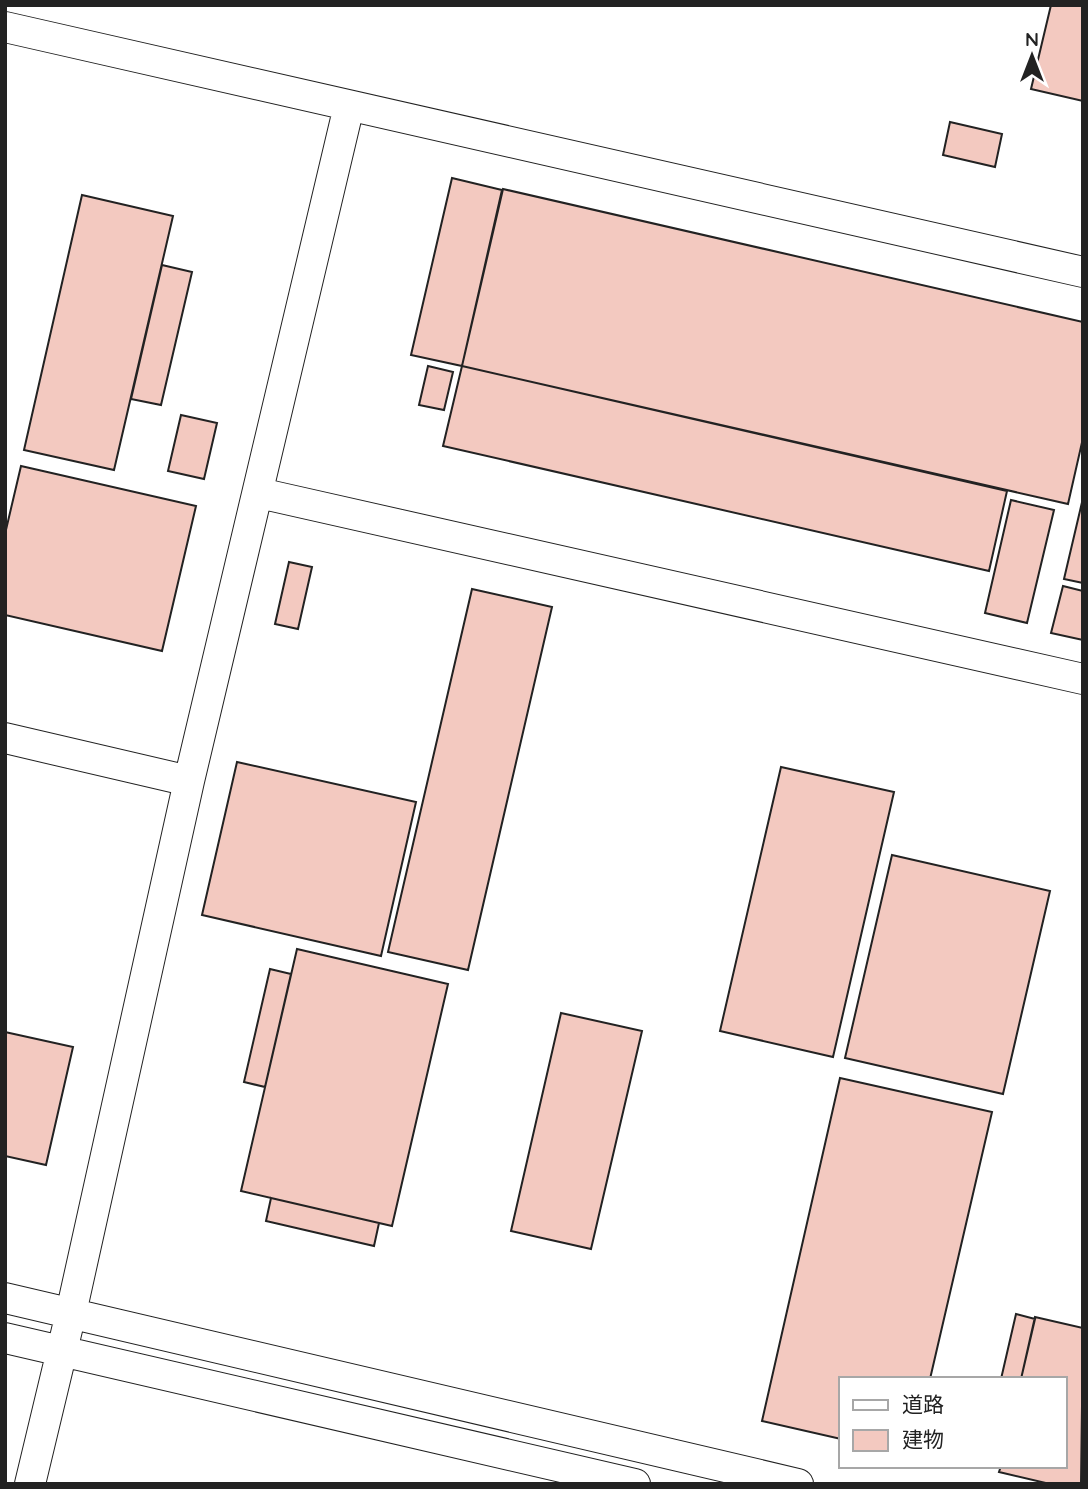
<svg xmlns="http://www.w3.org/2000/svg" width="1088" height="1489" font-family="Quicksand,'Noto Sans JP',sans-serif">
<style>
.building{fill:#f3c9c0;stroke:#222;stroke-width:2}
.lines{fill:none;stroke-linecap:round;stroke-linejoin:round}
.tertiary-casing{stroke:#222;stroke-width:32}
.tertiary{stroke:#fff;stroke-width:30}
</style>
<rect width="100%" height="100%" fill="#fff"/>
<path class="building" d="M1051 5H1083V101L1031 89Z
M950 122 1002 134 995 167 943 155Z
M452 178 502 190 462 366 411 355Z
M503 189 1083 322V438L1068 504 462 366Z
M82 195 173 216 114 470 24 450Z
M162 265 192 272 161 405 131 399Z
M428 366 453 372 444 410 419 405Z
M462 366 1007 491 989 571 443 446Z
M181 415 217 423 204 479 168 471Z
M21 466 196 506 162 651 5 615V534Z
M1083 498V583L1064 579Z
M1011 500 1054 510 1027 623 985 613Z
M289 562 312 567 298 629 275 624Z
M1063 586 1083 591V640L1051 633Z
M472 589 552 607 468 970 388 952Z
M237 762 416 802 381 956 202 915Z
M781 767 894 792 833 1057 720 1031Z
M892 855 1050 891 1003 1094 845 1058Z
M297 949 448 984 392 1226 241 1191Z
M270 969 291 974 265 1087 244 1082Z
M561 1013 642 1031 591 1249 511 1231Z
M5 1032 73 1047 46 1165 5 1156Z
M840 1078 992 1112 930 1379H841V1439L762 1421Z
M271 1198 379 1223 374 1246 266 1221Z
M1016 1314 1035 1319 1021 1379H1001Z
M1035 1317 1083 1328 1081 1484H1050L999 1472 1001 1466H1065V1379H1021Z"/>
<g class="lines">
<defs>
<path id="tertiary" d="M5 27 1083 272
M259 493 1083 679
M5 738 189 781
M5 1298 798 1484
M5 1338 635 1484
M30 1484 71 1313 189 781 349 106"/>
</defs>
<use href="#tertiary" class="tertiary-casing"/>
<use href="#tertiary" class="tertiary"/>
</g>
<rect width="1088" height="1489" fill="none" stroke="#222222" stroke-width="14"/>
<rect x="839" y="1377" width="228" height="91" fill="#ffffff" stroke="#a7a7a7" stroke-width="2"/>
<rect x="853" y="1400" width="35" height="10" fill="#ffffff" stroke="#a7a7a7" stroke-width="2"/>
<text x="902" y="1412" font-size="21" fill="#222222">道路</text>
<rect x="853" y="1430" width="35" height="21" fill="#f3c9c0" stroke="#a7a7a7" stroke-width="2"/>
<text x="902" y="1447" font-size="21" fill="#222222">建物</text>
<g transform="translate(1032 56)" stroke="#ffffff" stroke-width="5" paint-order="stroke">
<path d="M0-5L12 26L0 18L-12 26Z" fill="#222222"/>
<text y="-10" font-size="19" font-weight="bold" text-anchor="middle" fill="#222222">N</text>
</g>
</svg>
